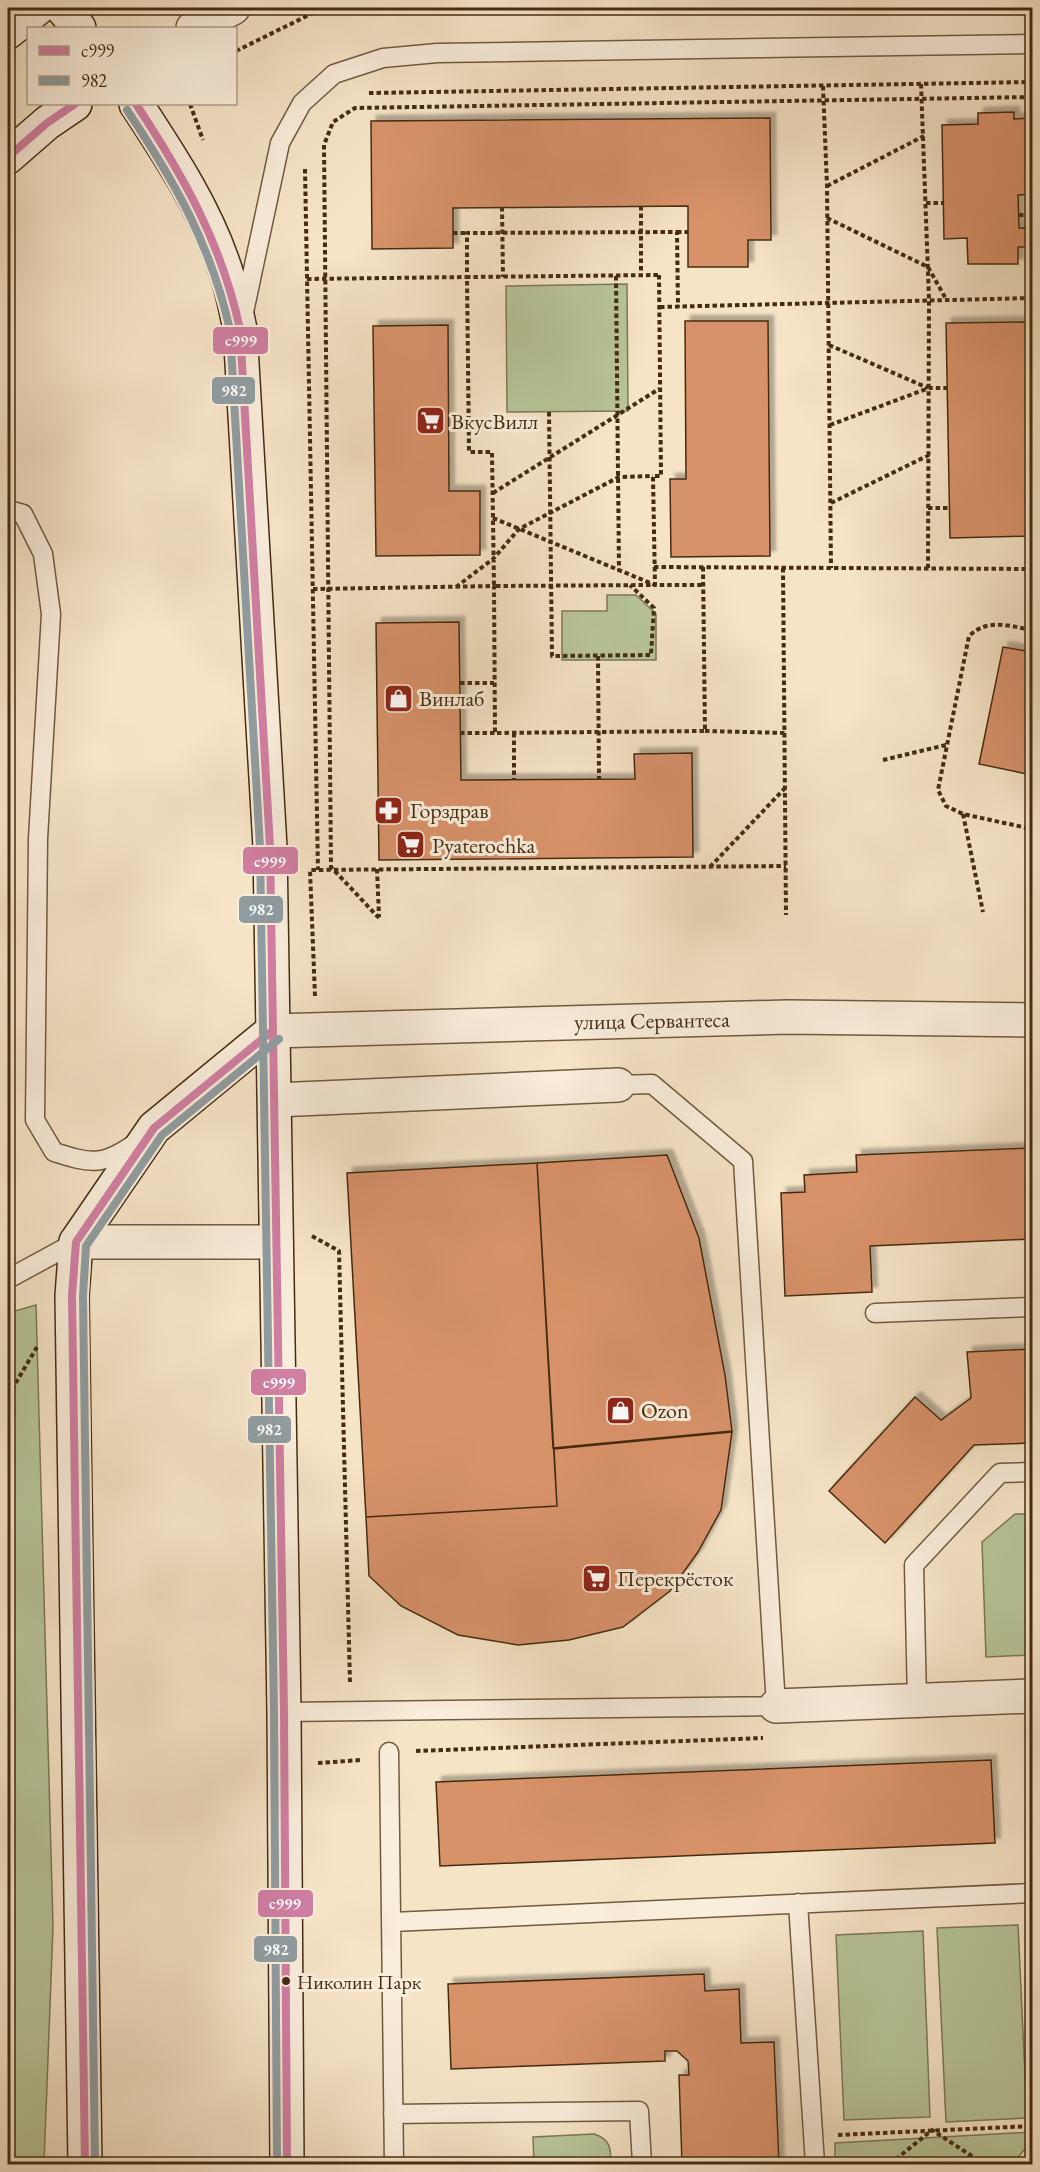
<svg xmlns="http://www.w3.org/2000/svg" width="1040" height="2172" font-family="'EB Garamond',serif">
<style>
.green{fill:#b7c599;stroke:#7e7855;stroke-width:1.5}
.building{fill:#d8926a;stroke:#452c11;stroke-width:1.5;filter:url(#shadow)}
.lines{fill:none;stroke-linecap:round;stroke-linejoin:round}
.lane-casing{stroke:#715a3e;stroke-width:21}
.street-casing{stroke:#715a3e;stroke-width:36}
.secondary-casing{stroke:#452c11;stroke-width:36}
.path{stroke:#452c11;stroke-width:4;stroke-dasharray:4.5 3;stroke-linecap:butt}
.lane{stroke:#f9eddb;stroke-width:18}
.street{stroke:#f9eddb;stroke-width:33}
.secondary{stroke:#f9eddb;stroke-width:33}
.bus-1-casing{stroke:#f9eddb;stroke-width:12}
.bus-2-casing{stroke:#f9eddb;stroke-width:12}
.bus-1{stroke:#d07ea2;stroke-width:8}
.bus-2{stroke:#909ca0;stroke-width:8}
.bus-dot{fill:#452c11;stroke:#f9eddb;stroke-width:2}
.labels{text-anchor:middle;stroke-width:6;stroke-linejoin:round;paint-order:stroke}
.bus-label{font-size:20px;fill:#452c11;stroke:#f9eddb;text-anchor:start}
.poi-label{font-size:22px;fill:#452c11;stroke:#f9eddb;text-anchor:start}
.street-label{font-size:22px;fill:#452c11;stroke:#f9eddb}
.line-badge{stroke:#f9eddb;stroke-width:2}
.badge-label{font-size:16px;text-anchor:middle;font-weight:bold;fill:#fff}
</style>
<defs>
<filter id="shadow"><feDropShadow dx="5.5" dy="-5.5" stdDeviation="1.5" flood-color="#0004"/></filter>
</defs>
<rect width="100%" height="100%" fill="#f6e4c7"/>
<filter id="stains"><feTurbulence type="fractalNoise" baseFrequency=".00333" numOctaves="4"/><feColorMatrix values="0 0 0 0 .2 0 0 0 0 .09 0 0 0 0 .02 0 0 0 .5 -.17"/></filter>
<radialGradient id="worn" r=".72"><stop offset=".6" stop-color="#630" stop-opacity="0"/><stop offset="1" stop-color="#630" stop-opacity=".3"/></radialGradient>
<path class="green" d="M627 284 628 411 507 412 506 286Z
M607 595H636L656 614V660H562V611H607Z
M36 1305 53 1926 44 2164H8V1313Z
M1015 1514H1032V1655L986 1657 982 1542Z
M1018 1925 1027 2118 946 2122 937 1928Z
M923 1931 930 2117 844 2120 836 1935Z
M1032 2132 1031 2142 1012 2164H835V2143Z
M594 2134C610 2139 611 2148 611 2164H534L533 2137Z"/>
<path class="building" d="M1014 112V119L1032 118V194L1018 195 1019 228H1028V247H1018V264H968L967 238 944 239 942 125 978 124V113Z
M770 118 771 240H748V267H688V206L453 208V248L372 249 371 121Z
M685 321H768L770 556 671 557 670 479H686Z
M1029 322 1032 536 950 538 946 323Z
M448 325 449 491H480V555L376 556 373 326Z
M459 622 461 780 635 779 634 754 692 753 693 857 379 860 376 623Z
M1003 647 1032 652V775L979 764Z
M1032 1148V1239L870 1246 872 1292 785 1296 781 1193 805 1192 804 1175 857 1172 856 1155Z
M667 1155 699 1238 725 1375 732 1431 553 1448 537 1163Z
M537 1163 557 1506 366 1517 347 1173Z
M1032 1349V1443L974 1445 885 1543 829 1491 915 1397 941 1420 971 1398 967 1352Z
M732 1432 721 1510 698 1552 670 1591 623 1627 569 1640 518 1645 458 1635 401 1606 369 1576 366 1517 557 1506 554 1449Z
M991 1760 995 1843 440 1866 436 1782Z
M704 1974 705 1991 739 1989 741 2043 774 2042 779 2164H682L679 2075H689L688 2061 677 2051H665V2061L451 2069 448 1984Z"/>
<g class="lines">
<defs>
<path id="lane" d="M244 312 280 143 302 103 334 74 383 58 437 53 1032 44
M8 510 23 514 43 554 51 614 38 839 35 1120 54 1152C89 1163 102 1167 134 1144
M8 1279 76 1242
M875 1313 1032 1307
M917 1701 914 1565 1000 1473 1032 1472
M284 1712 776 1706 743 1161 652 1084 618 1085
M389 1752 394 2164
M798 1903 815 2164
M392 1922 1032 1893
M393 2114 639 2111 642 2164"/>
<path id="street" d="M193 28 233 8
M272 1031 787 1017 1032 1020
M275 1100 618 1085
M76 1242H276
M776 1706 1032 1696"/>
<path id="secondary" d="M62 8 79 28
M8 32 38 8
M136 104C171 157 208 213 227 275 233 292 236 311 240 329L270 847 284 1712 287 2164
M8 157 47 123 75 104
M85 2164 72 1296 76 1242 154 1128 272 1031"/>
</defs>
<use href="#lane" class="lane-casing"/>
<use href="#street" class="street-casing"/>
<use href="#secondary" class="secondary-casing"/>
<path class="path" d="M236 51 323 8
M921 84 929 299 928 568
M823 86 827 186 831 568
M369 93 1032 82
M190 104 203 140
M305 169 318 870
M827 186 924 136
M926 203H944
M641 206V275
M502 207 503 277
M1019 215H1032
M827 218 928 267 946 299
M677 232H688
M453 233H467
M659 275 661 476H653L655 585 494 586 492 452H469L467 277Z
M616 276 619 571
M307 279 467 277V233L677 232 678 307
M660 307 1032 298
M829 345 928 388
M549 412 552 656 651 655 654 608 630 585
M830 425 929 388H947
M1031 459H1032
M493 493 659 389
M831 503 929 455
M928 508H949
M493 518 655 585H703
M654 567 1032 569
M783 568 786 915
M456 587 493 559 519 529 619 477 653 476
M313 589 494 586 495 733 705 731 703 567
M1032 630C1009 626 988 618 969 636L938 790 946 806 963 814 1032 829
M598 656 599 779
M460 683H494
M705 731 785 733
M460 733H495
M514 733V780
M883 760 946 745
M963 814 983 912
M710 867 785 788
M377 869 379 917
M379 918 331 867 324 145 333 122 355 108 1032 97
M315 996 310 870 786 866
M312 1236 339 1251 350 1683
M8 1396 37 1347
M416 1751 763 1738
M318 1763 361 1760
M838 2135 1032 2126
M890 2164 932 2130 984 2164"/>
<use href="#lane" class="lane"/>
<use href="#street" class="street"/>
<use href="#secondary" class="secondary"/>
<defs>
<path id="bus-1" d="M136 104C184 177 221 242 240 329L270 847 284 1712 287 2164
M8 157 47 123 75 104
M85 2164 72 1296 76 1242 154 1128 272 1031"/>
<path id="bus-2" d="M127 110C175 182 211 245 230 330L260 847 274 1712 277 2164
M95 2164 83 1296 86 1246 162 1135 279 1039"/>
</defs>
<use href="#bus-1" class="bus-1-casing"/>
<use href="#bus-2" class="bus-2-casing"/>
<use href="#bus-1" class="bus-1"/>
<use href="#bus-2" class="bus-2"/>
</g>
<defs>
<symbol id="supermarket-square" viewBox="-11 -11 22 22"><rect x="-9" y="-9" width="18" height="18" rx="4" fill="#8f2418" stroke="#f9eddb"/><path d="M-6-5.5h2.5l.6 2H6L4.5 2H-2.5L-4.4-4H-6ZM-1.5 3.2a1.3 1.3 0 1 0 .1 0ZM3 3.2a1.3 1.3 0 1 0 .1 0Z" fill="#fff"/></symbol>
<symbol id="shop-square" viewBox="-11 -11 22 22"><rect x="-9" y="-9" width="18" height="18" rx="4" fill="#8f2418" stroke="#f9eddb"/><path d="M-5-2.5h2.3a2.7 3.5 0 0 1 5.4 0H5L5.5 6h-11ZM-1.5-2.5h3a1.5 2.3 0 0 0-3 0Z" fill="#fff"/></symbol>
<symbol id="pharmacy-square" viewBox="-11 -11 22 22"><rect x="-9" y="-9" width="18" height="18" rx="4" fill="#8f2418" stroke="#f9eddb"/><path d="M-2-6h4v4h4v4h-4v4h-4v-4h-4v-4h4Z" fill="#fff"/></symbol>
</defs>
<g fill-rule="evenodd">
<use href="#supermarket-square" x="414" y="404" width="33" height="33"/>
<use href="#shop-square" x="382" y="682" width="33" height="33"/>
<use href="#pharmacy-square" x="372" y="794" width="33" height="33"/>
<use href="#supermarket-square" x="394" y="828" width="33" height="33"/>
<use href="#shop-square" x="604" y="1394" width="33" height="33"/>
<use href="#supermarket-square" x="580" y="1562" width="33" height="33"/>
</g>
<circle class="bus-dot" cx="286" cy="1981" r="5"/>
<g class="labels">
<g class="bus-label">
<text x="297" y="1989">Николин Парк</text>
</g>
<g class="poi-label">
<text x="451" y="429">ВкусВилл</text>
<text x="419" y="706">Винлаб</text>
<text x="410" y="818">Горздрав</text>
<text x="432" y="853">Pyaterochka</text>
<text x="641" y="1418">Ozon</text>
<text x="617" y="1586">Перекрёсток</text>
</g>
<g class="street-label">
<text transform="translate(652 1020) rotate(-1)" y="8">улица Сервантеса</text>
</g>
</g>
<g class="line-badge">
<rect x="212" y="326" width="57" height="29" rx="6" fill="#d07ea2"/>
<rect x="211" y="376" width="45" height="29" rx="6" fill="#909ca0"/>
<rect x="242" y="846" width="57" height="29" rx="6" fill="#d07ea2"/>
<rect x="238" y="895" width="46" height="29" rx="6" fill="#909ca0"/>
<rect x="250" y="1368" width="57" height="28" rx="6" fill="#d07ea2"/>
<rect x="247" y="1415" width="45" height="29" rx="6" fill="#909ca0"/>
<rect x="257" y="1889" width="57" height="29" rx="6" fill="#d07ea2"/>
<rect x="253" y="1935" width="45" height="28" rx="6" fill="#909ca0"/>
</g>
<g class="badge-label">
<text x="241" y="346">с999</text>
<text x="234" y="396">982</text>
<text x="270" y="867">с999</text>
<text x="261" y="915">982</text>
<text x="279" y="1388">с999</text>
<text x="269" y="1435">982</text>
<text x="285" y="1909">с999</text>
<text x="276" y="1955">982</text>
</g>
<rect width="1040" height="2172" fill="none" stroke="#f6e4c7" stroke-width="30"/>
<rect x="9" y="9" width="1022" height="2154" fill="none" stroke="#452c11" stroke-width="3"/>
<rect x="15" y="15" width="1010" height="2142" fill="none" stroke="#452c11" stroke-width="1.5"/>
<rect x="27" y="27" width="210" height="78" fill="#f9eddb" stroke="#b1a08a" stroke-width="1.5"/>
<rect x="39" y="46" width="30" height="9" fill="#d07ea2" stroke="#b1a08a" stroke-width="1.5"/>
<text x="81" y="57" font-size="18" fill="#452c11">с999</text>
<rect x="39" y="76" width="30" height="9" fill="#909ca0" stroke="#b1a08a" stroke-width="1.5"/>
<text x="81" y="87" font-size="18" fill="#452c11">982</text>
<rect width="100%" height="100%" filter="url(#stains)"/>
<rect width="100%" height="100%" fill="url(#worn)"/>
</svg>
